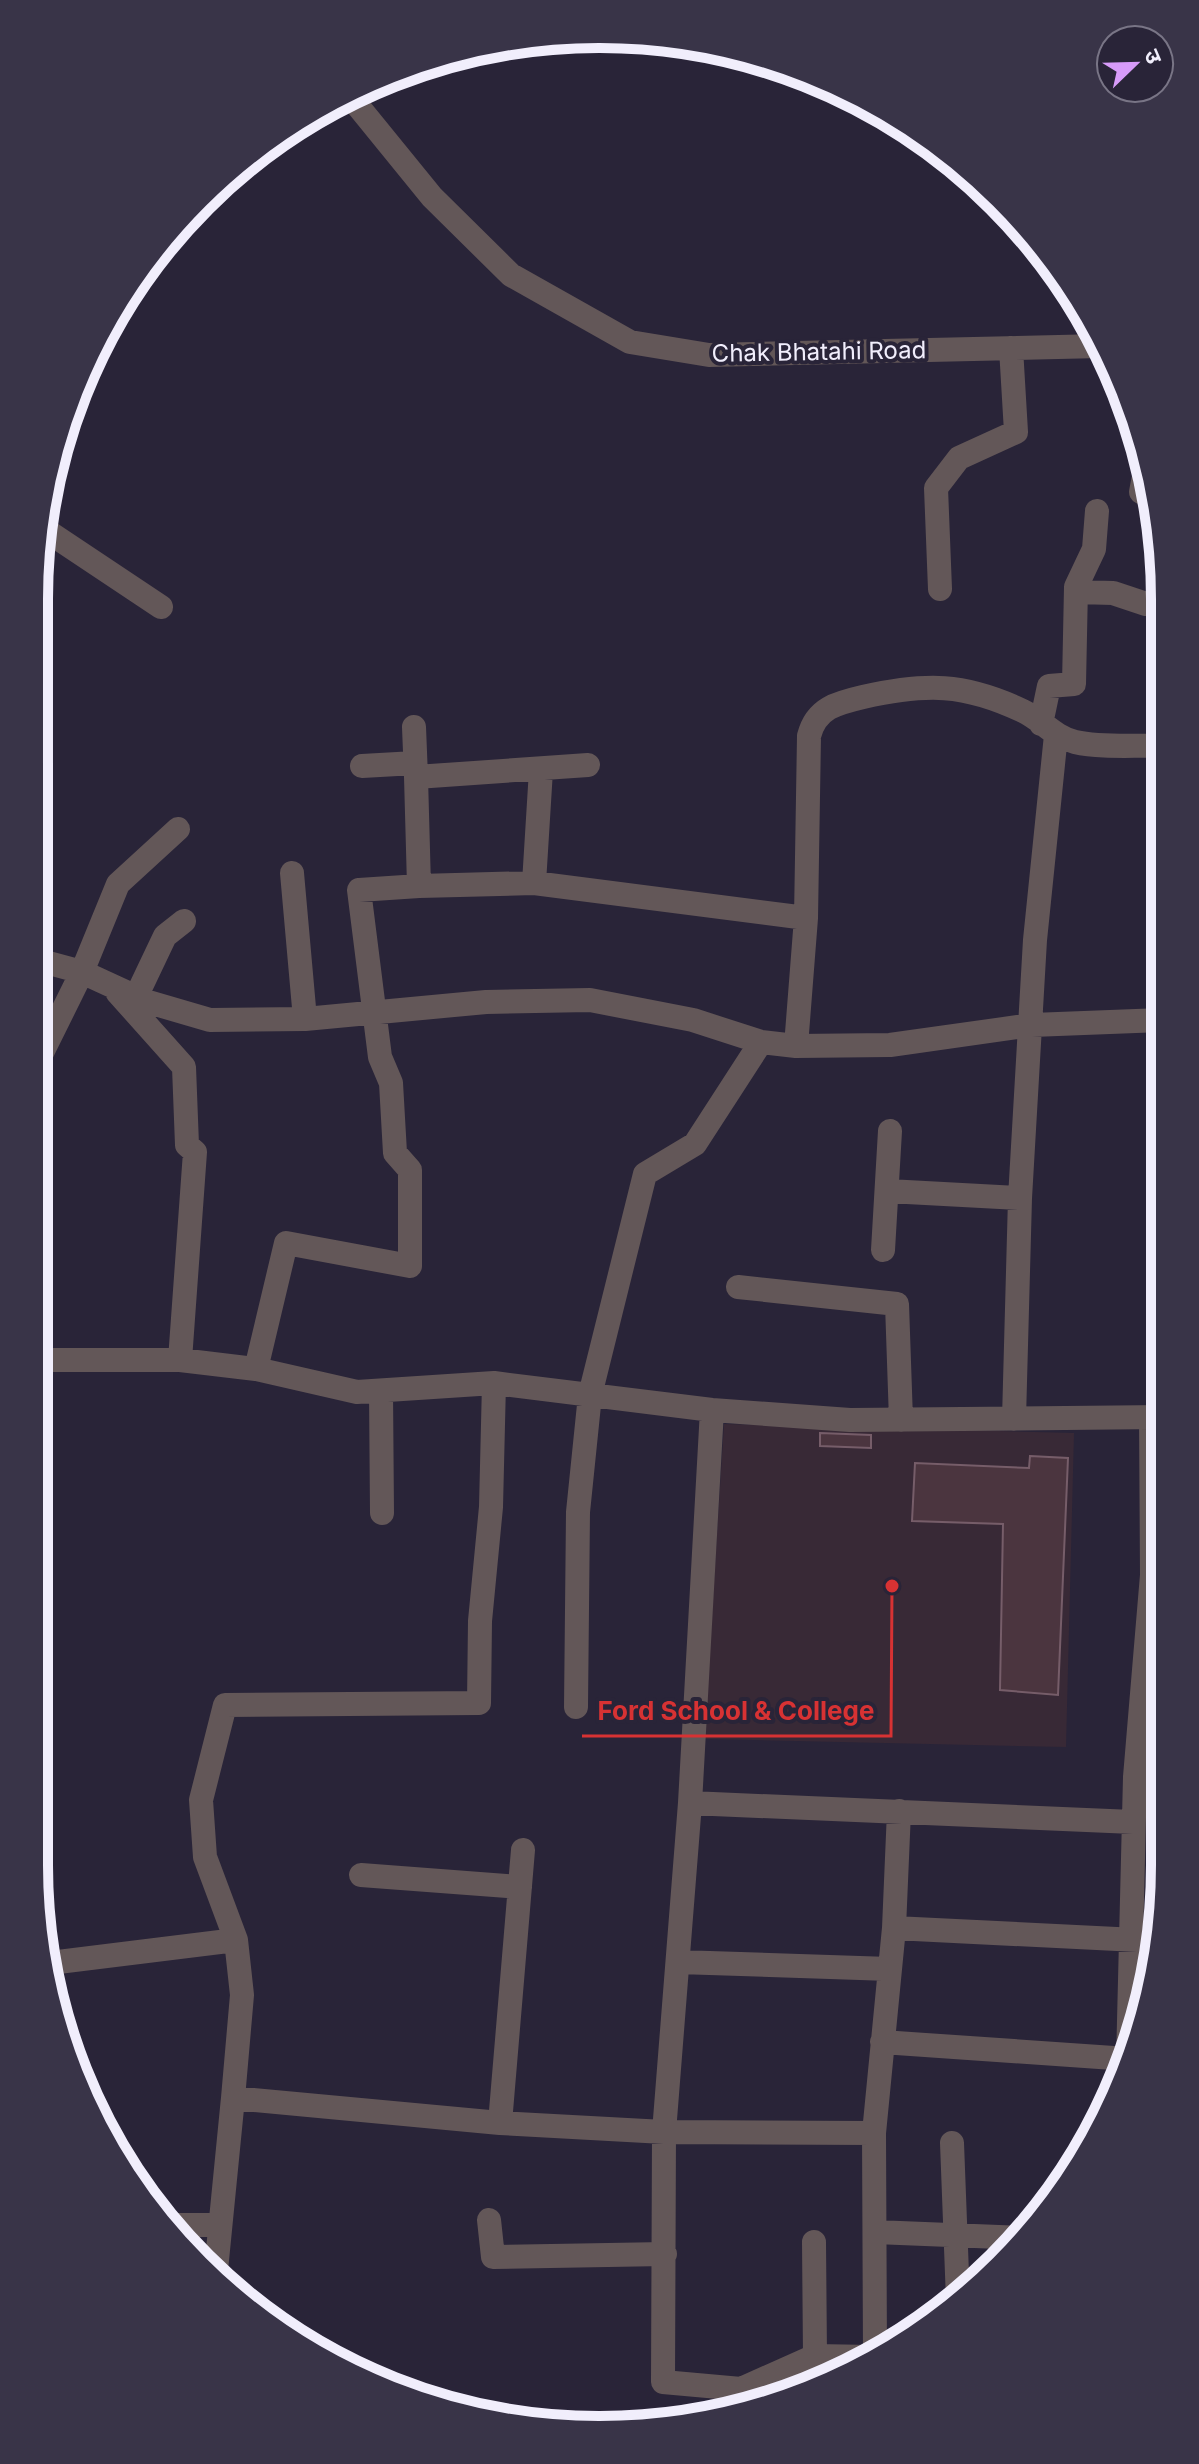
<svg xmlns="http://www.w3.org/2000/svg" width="1199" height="2464" font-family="Inter,'Noto Sans Devanagari',sans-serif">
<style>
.education{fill:#382936}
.building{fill:#4b353f;stroke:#765d69;stroke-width:2}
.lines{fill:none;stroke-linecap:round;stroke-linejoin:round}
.minor{stroke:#635758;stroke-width:24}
.labels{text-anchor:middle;stroke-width:8;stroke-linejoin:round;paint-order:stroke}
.street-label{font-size:24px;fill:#f1eefc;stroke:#292438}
.rim{fill:none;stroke:#f1eefc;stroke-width:10}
.leader{fill:none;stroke:#d73233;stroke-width:3}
.callout-dot{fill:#d73233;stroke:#292438;stroke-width:3}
.callout-label{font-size:26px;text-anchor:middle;font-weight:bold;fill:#d73233;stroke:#292438;stroke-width:8;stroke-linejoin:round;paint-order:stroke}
</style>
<rect width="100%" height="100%" fill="#292438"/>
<path class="education" d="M724 1424 1074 1433 1066 1747 704 1739Z"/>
<path class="building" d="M820 1433 871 1435V1448L820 1446Z
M1030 1456 1068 1458 1058 1695 1000 1690 1003 1524 912 1521 915 1463 1029 1468Z"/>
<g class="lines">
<path class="minor" d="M349 95 432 197 511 275 630 342 709 355 1101 346
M1145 471 1141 492 1152 497
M41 527 161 607
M940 589 936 488 959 458 1016 432 1011 348
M1077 592 1113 593 1146 604
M1041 724 1049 686 1074 684 1076 587 1094 549 1097 511
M414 727 416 777
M588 765 416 777 419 886 534 883 806 918
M362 766 415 763
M292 873 305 1019
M534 883 541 770
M34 959 82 972 145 1001 210 1020 305 1019 486 1002 590 1000 693 1020 761 1042 796 1046 890 1045 1032 1025 1162 1020
M117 992 184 1067 187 1145 195 1152 180 1360
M136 997 165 936 184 921
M796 1046 806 918 809 736C816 708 837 703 863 697 926 683 964 683 1023 711 1042 720 1054 737 1075 742 1102 748 1133 745 1161 746
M34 1069 82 972 118 884 178 829
M888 1191 1020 1198
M883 1250 890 1131
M738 1287 897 1304 901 1420
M34 1360H180L256 1369 357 1392 494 1383 712 1410 850 1420 1163 1417
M256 1369 286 1243 410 1266V1170L395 1153 391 1083 380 1057 359 890 419 886
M381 1391 382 1513
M712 1410 690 1803 664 2132 663 2382 741 2389 748 2402
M1014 1419 1020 1198 1035 940 1056 735
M576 1707 578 1512 590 1395 645 1174 695 1144 761 1042
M1135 1777H1165
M690 1803 1133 1822
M361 1875 520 1887
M894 1928 899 1811
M678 1962 890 1969
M50 1963 236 1940
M882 2042 1128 2059
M1128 2062 1135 1777 1152 1575 1151 1417
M233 2098 242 1995 236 1940 205 1857 201 1800 225 1705 479 1703 480 1621 491 1507 494 1383
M500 2123 523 1850
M952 2143 958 2300
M489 2220 493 2257 665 2254
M168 2225H219
M875 2232 1024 2238
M216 2270 233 2098 500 2123 664 2132 874 2133
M815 2356 873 2357
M875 2356 874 2133 894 1928 1157 1941
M741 2389 815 2356 814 2242"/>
</g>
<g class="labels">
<g class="street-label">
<text transform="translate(819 352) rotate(-1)" y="8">Chak Bhatahi Road</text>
</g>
</g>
<path d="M0 0H1199V2464H0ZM599 48H600A551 551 0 0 1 1151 599V1865A551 551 0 0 1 600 2416H599A551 551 0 0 1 48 1865V599A551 551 0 0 1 599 48Z" fill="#393448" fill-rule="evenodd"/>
<path class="rim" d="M599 48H600A551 551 0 0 1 1151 599V1865A551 551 0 0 1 600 2416H599A551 551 0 0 1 48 1865V599A551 551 0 0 1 599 48Z"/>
<path class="leader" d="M892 1586L891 1736H582"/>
<circle class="callout-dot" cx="892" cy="1586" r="8"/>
<g class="callout-label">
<text x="736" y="1720">Ford School &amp; College</text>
</g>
<g transform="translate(1135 64) rotate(67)"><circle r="38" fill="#292438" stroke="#797586" stroke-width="2"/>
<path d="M0-6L14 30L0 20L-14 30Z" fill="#d79bf9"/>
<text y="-12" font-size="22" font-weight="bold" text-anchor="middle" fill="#f1eefc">उ</text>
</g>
</svg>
